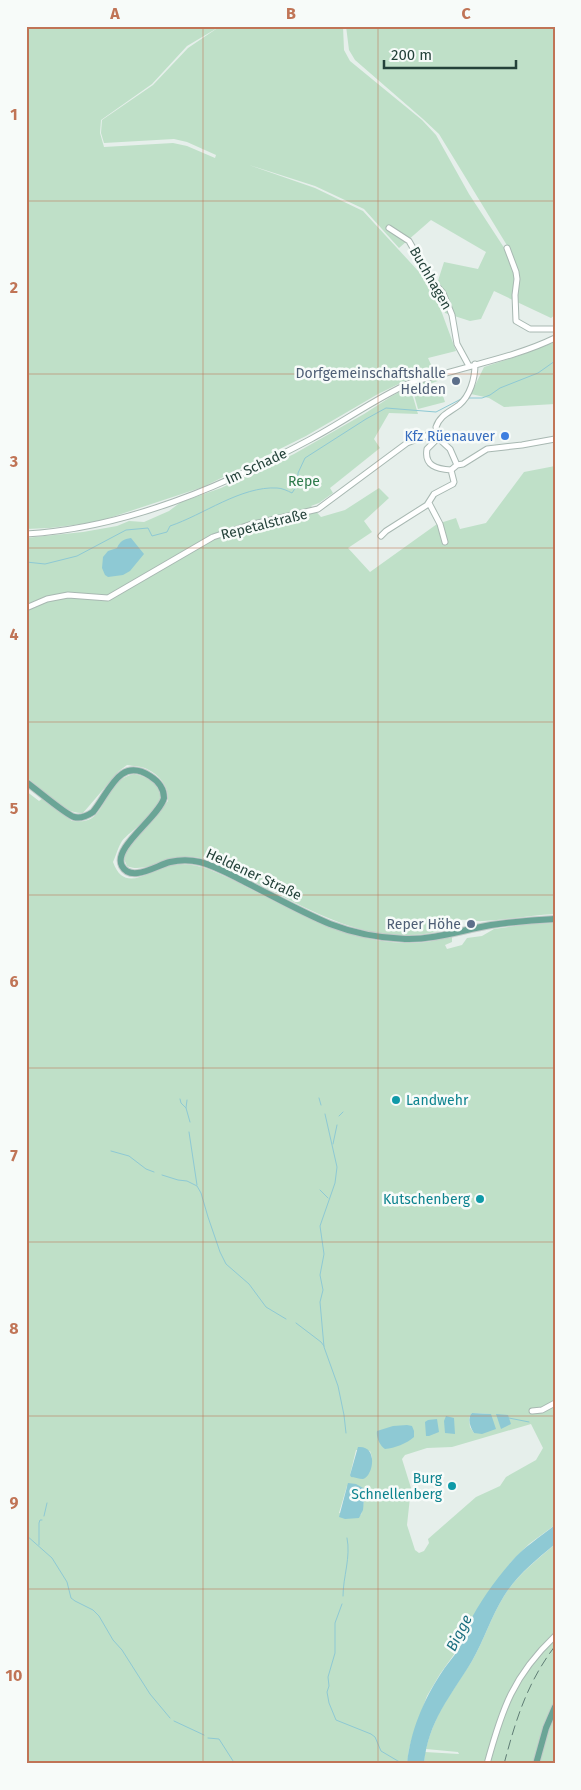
<svg xmlns="http://www.w3.org/2000/svg" width="581" height="1790" font-family="'Fira Sans',sans-serif">
<style>
.green{fill:#bfe0c8;fill-rule:evenodd}
.water{fill:#8ec9d4}
.lines{fill:none;stroke-linecap:round;stroke-linejoin:round}
.stream{stroke:#8ec9d4;stroke-width:1}
.minor-casing{stroke:#a8b8b2;stroke-width:7}
.major-casing{stroke:#c2cac8;stroke-width:8}
.minor{stroke:#fff;stroke-width:5}
.major{stroke:#6aa596;stroke-width:6}
.rail{stroke:#5f7d75;stroke-width:1;stroke-dasharray:10 5;stroke-linecap:butt}
.grid{fill:none;stroke:#c07456;stroke-width:1;stroke-opacity:0.55}
.service-dot{fill:#5c6f8a;stroke:#f7fbf9;stroke-width:2}
.shop-dot{fill:#3f7fe0;stroke:#f7fbf9;stroke-width:2}
.culture-dot{fill:#0f9aa8;stroke:#f7fbf9;stroke-width:2}
.labels{text-anchor:middle;stroke-width:5;stroke-linejoin:round;paint-order:stroke}
.street-label{font-size:14px;fill:#24423a;stroke:#f7fbf9}
.service-label{font-size:14px;fill:#4e5e75;stroke:#f7fbf9;text-anchor:end}
.shop-label{font-size:14px;fill:#366cbe;stroke:#f7fbf9;text-anchor:end}
.park-label{font-size:14px;fill:#2d7a4b;stroke:#f7fbf9}
.culture-label{font-size:14px;fill:#0d838f;stroke:#f7fbf9;text-anchor:end}
.water-label{font-size:15px;font-style:italic;fill:#1c6f80;stroke:#f7fbf9}
.neatline{fill:none;stroke:#c07456;stroke-width:2}
.grid-label{font-size:16px;text-anchor:middle;font-weight:bold;fill:#c07456}
</style>
<rect width="100%" height="100%" fill="#e6efeb"/>
<path class="green" d="M26 26H221L219 27 187 46 152 84 101 120 100 133 104 147 173 143 187 146 215 158 216 155 187 142 174 139 104 143 101 133 102 120 153 85 188 48 219 27 343 26 344 50 350 61 422 120 436 135 469 194 516 266 508 247 439 134 423 119 355 60 349 50 346 26H555V315L551 318 494 291 481 319 470 321 445 313 436 287 444 262 478 269 486 252 431 220 399 248 364 209 315 186 249 165 315 188 363 211 432 286 456 351 428 358 434 371 409 379 378 394 306 436 203 487 97 522 50 528 26 529Z
M555 342V404L504 407 489 398 471 394 484 367 518 356Z
M436 378 438 381 411 390 418 414 389 413 374 439 380 448 330 488 333 493 319 503 311 506 321 517 345 510 379 488 389 498 364 521 372 532 348 548 370 572 437 524 456 518 460 529 486 523 524 472 555 466V914C531 915 507 920 483 921 474 922 466 918 457 921 452 922 449 927 445 929 426 936 404 936 385 934 332 927 286 896 238 874 226 869 213 862 200 858 175 851 146 875 127 866L124 859 126 851 168 801C169 787 160 775 147 769 141 766 133 766 127 765L119 771 83 813C62 814 43 789 26 777V538L83 532 117 526 129 521 144 522 169 511 181 502 221 488 294 454 364 414 392 396 411 386Z
M439 384 445 402 418 409 413 391Z
M134 774C144 776 151 779 157 787 172 806 131 829 122 841 118 847 116 856 113 862 124 893 147 872 167 866 181 863 194 864 208 869 275 897 338 945 414 943 427 943 439 939 452 937V942L445 945 447 949 462 945 467 938 482 936 494 929 529 924 555 923V1525L529 1544 511 1562 468 1626 460 1646 440 1674 427 1696 413 1735 409 1749 407 1764H26V791L39 801 43 798 72 821C77 821 83 822 88 820 107 813 105 780 134 774ZM472 1413 491 1414 474 1433 470 1427 469 1418ZM531 1424 543 1448 536 1460 506 1477 500 1486 476 1497 428 1539 429 1543 424 1551 419 1553 415 1550 407 1525 411 1488 402 1459 405 1455 427 1448 452 1447ZM356 1450 370 1451 372 1457 369 1473 350 1475ZM347 1486 366 1492 361 1515 339 1513Z
M555 1544V1764H424L425 1752 459 1754 458 1752 426 1749C435 1712 452 1693 472 1661 484 1640 491 1617 504 1596 517 1575 537 1560 555 1544Z"/>
<path class="water" d="M131 538 144 554 130 571 123 575 108 577 105 575 102 568 103 557 108 551 117 548C120 541 124 539 131 538Z
M472 1413 491 1414 496 1429 482 1434 474 1433C470 1427 467 1418 472 1413Z
M496 1414 508 1415 511 1424 501 1429Z
M446 1416 454 1418 455 1434 445 1433 444 1421Z
M437 1419 439 1432 429 1436H426L425 1422 428 1420Z
M407 1425 412 1426 414 1431V1437C406 1444 395 1448 385 1449 380 1446 376 1437 377 1431L393 1426Z
M358 1447C379 1445 373 1477 363 1479 359 1479 354 1477 351 1477L350 1475Z
M348 1483 356 1484 365 1489 363 1510 359 1518 345 1519 339 1517Z
M555 1525V1544C536 1560 517 1575 504 1596 491 1617 484 1640 472 1661 451 1696 428 1721 424 1764H407C410 1733 423 1701 440 1675 446 1665 454 1657 460 1647 464 1640 465 1632 468 1625 479 1603 495 1580 511 1562 524 1547 540 1537 555 1525Z"/>
<g class="lines">
<path class="stream" d="M467 398H482L490 395 500 388 538 373 555 361
M26 562 45 564 77 556 126 530 148 528 152 536 167 532 170 526C203 515 241 486 277 488 282 488 288 491 292 493L298 484V473L305 458 366 419 386 408 436 412 463 398
M319 1098 321 1105
M180 1099 181 1103 186 1108
M187 1100 186 1108 190 1122
M325 1114 337 1167 335 1183 320 1226 324 1254 320 1275 323 1290 320 1302 324 1347 338 1386 344 1415 346 1433
M339 1116 343 1112
M189 1132 197 1185
M333 1144 337 1125
M111 1151 129 1156 146 1169 154 1172
M162 1175 178 1180 187 1181 197 1186 201 1193 208 1217 220 1252 226 1264 249 1284 266 1307 286 1319
M320 1190 328 1198
M296 1323 321 1342 324 1346
M509 1418 529 1422
M44 1516 47 1503
M26 1535 52 1558 67 1582 71 1598 75 1601 93 1610 99 1616 113 1640 122 1650 150 1694 170 1718
M39 1545V1523L40 1520H42
M343 1596C343 1577 351 1557 347 1538
M342 1604 335 1623V1653L328 1677 329 1686 327 1692 329 1703 336 1720 371 1734 375 1737 381 1751 403 1764
M174 1721 204 1735
M208 1738 219 1739 235 1764
M482 1764V1762"/>
<defs>
<path id="minor" d="M389 228 409 241 430 278 443 293 452 315 457 344 469 366
M507 248 516 272 517 279 515 295 516 321 530 329H555
M475 364C475 379 470 396 459 405 450 412 440 415 436 427L438 438 450 449 457 465 463 464 487 449 522 445 555 439
M438 438 427 449C424 466 437 469 451 470L457 465
M429 503 440 524 445 542
M26 534C127 528 223 486 311 439 345 421 376 398 410 383 421 379 432 377 443 374 480 363 520 355 555 338
M381 536 386 531 427 505 434 494 453 484 454 482 451 470
M26 608 47 599 68 595 108 598 213 537 249 525 318 509 407 443 436 432
M532 1411 542 1410 555 1403
M487 1764C502 1709 513 1676 555 1636"/>
<path id="major" d="M26 782C36 789 66 815 74 817 81 819 87 816 93 812 109 793 119 756 150 776 158 781 164 788 164 798 159 817 112 848 122 866 131 883 157 865 170 862 179 860 191 860 200 862 216 866 231 875 245 882 273 896 301 912 330 924 353 933 380 938 405 939 434 940 462 930 491 925 512 922 533 920 555 919
M536 1764 546 1728 555 1707"/>
</defs>
<use href="#minor" class="minor-casing"/>
<use href="#major" class="major-casing"/>
<use href="#minor" class="minor"/>
<use href="#major" class="major"/>
<path class="rail" d="M504 1764C516 1719 527 1683 555 1646"/>
</g>
<path class="grid" d="M203 26V1764M378 26V1764M26 201H555M26 374H555M26 548H555M26 722H555M26 895H555M26 1068H555M26 1242H555M26 1416H555M26 1589H555"/>
<g class="service-dot">
<circle cx="456" cy="381" r="5"/>
<circle cx="471" cy="924" r="5"/>
</g>
<circle class="shop-dot" cx="505" cy="436" r="5"/>
<g class="culture-dot">
<circle cx="396" cy="1100" r="5"/>
<circle cx="480" cy="1199" r="5"/>
<circle cx="452" cy="1486" r="5"/>
</g>
<g class="labels">
<g class="street-label">
<text transform="translate(431 278) rotate(60)" y="5">Buchhagen</text>
<text transform="translate(256 466) rotate(-25)" y="5">Im Schade</text>
<text transform="translate(264 524) rotate(-14)" y="5">Repetalstraße</text>
<text transform="translate(254 874) rotate(25)" y="5">Heldener Straße</text>
</g>
<g class="service-label">
<text x="446" y="378">Dorfgemeinschaftshalle<tspan x="446" dy="16">Helden</tspan></text>
<text x="461" y="929">Reper Höhe</text>
</g>
<g class="shop-label">
<text x="495" y="441">Kfz Rüenauver</text>
</g>
<g class="park-label">
<text x="304" y="486">Repe</text>
</g>
<g class="culture-label">
<text x="406" y="1105" text-anchor="start">Landwehr</text>
<text x="470" y="1204">Kutschenberg</text>
<text x="442" y="1483">Burg<tspan x="442" dy="16">Schnellenberg</tspan></text>
</g>
<g class="water-label">
<text transform="translate(459 1633) rotate(-63)" y="5">Bigge</text>
</g>
</g>
<rect width="581" height="1790" fill="none" stroke="#f7fbf9" stroke-width="55"/>
<path d="M384 60v8h132v-8" fill="none" stroke="#24423a" stroke-width="2.5"/>
<text x="391" y="60" font-size="15" fill="#24423a" stroke="#f7fbf9" stroke-width="4" paint-order="stroke">200 m</text>
<rect x="28" y="28" width="526" height="1734" class="neatline"/>
<g class="grid-label">
<text x="115" y="19">A</text>
<text x="291" y="19">B</text>
<text x="466" y="19">C</text>
<text x="14" y="120">1</text>
<text x="14" y="293">2</text>
<text x="14" y="467">3</text>
<text x="14" y="640">4</text>
<text x="14" y="814">5</text>
<text x="14" y="987">6</text>
<text x="14" y="1161">7</text>
<text x="14" y="1334">8</text>
<text x="14" y="1508">9</text>
<text x="14" y="1681">10</text>
</g>
</svg>
